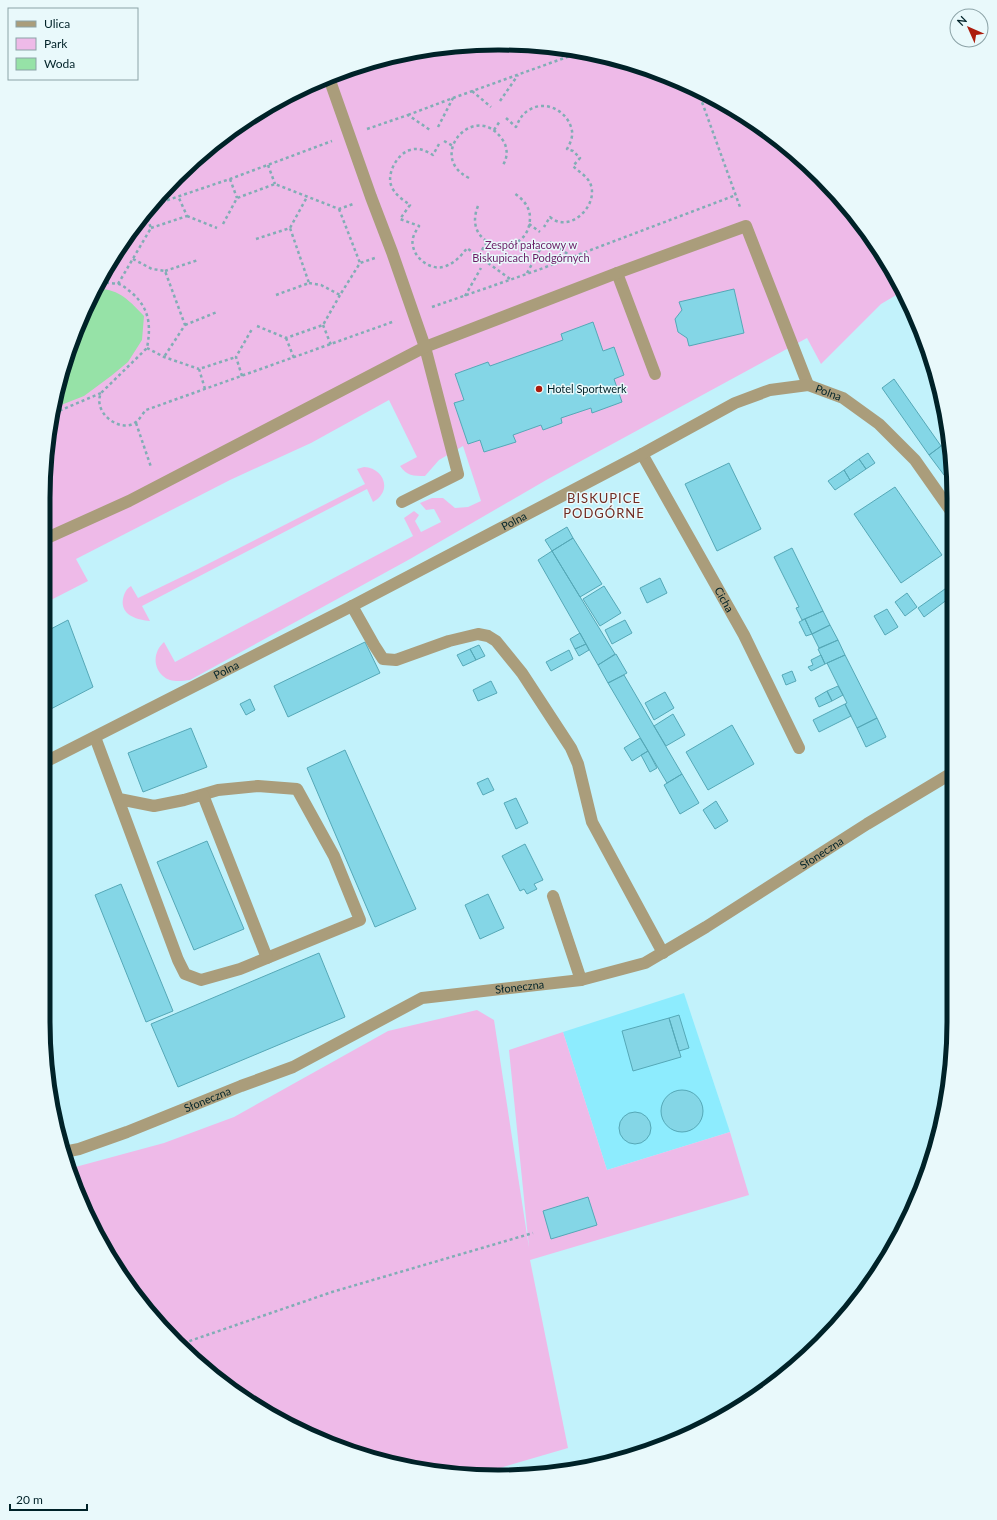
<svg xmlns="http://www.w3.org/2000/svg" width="997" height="1520" font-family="Lato,sans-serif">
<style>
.built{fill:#8decfe}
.green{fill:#eebae8}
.water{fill:#96e2a7}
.building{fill:#84d6e6;stroke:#55a8b7}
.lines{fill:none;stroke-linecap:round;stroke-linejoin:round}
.path{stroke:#81adb5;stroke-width:2.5;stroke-dasharray:3 3;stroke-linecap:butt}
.minor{stroke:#aa9d7b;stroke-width:12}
.poi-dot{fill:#ac1c0c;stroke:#e9f9fb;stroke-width:1.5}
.labels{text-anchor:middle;stroke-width:3;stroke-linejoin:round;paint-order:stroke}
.park-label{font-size:11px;fill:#6a1c65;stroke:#e9f9fb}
.poi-label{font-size:11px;fill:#002228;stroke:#e9f9fb;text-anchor:start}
.street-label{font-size:11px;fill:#002228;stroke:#e9f9fb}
.quarter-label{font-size:13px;letter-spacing:1px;fill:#712c22;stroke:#e9f9fb}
.rim{fill:none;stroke:#002228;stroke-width:5}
</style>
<rect width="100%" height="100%" fill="#c2f2fb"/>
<path class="built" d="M684 993 730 1132 607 1170 563 1032Z"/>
<path class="green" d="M468 44 558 47 645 67 726 104 799 156 860 221 903 291 881 304 821 364 807 338 548 479 410 559 190 680C182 681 170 683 163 676 152 666 154 651 164 642L175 662 413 536 404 518 414 511 419 515 415 521 421 532 441 522 434 509 426 510 420 503 432 498H443L455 508 468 507 481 501 463 446 439 460 425 476C413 476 407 476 400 466L417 457 389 400 311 443 230 480 76 559 88 581 47 602V439L78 324 120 246 156 198 221 137 297 90 380 59Z
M364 467C384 468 393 491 373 502L367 489 142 606 150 621C137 620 120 615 123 599 124 594 126 589 131 586L138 598 198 569 365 484 357 469Z
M477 1010 494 1020 529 1248 509 1050 563 1032 607 1170 730 1132 749 1195 530 1260 568 1448 476 1475 410 1468 352 1453 297 1430 221 1383 176 1343 120 1275 68 1169 164 1143 234 1117 388 1031Z"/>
<path class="water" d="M97 289C118 288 130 301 144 316L142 340 128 362 111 376 84 396 56 407 78 324Z"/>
<path class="building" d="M734 289 744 333 689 346 687 338 678 332 675 319 682 310 679 302Z
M593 322 603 351 614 347 624 375 614 379 622 402 592 413 591 408 561 418 562 423 543 430 541 425 513 435 516 442 484 452 480 440 468 444 454 403 464 400 455 374 488 362 490 366 563 340 561 334Z
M894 379 941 446 929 455 882 388Z
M948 441 953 469 944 475 929 455Z
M868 453 875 463 866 469 859 459Z
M859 459 866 469 850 480 844 470Z
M729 463 761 529 717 551 685 484Z
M844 470 850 480 835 490 828 481Z
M895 487 942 555 901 583 854 514Z
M567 527 573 538 552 551 545 540Z
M573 538 602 584 580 597 552 551Z
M792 548 823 611 802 620 796 608 799 607 774 557Z
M552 551 615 654 598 665 538 560Z
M660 578 667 593 647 603 640 588Z
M952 584V596L924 617 918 608Z
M604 586 621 613 600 626 583 599Z
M907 593 917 607 905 616 895 602Z
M887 609 898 627 885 635 874 616Z
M823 611 830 625 812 634 805 619Z
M805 619 812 634 806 636 799 622Z
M68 620 93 687 47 711V631Z
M625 620 632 633 612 644 605 630Z
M830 625 838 640 819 648 812 634Z
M580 633 586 644 575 649 570 639Z
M838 640 845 655 825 664 818 649Z
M365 642 380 673 288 717 274 686Z
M586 644 589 650 579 656 575 649Z
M479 645 485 656 476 660 470 649Z
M470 649 476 660 463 666 457 655Z
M569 650 573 659 551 671 546 662Z
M616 654 627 673 608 683 598 665Z
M821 655 825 664 811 671 808 667 813 665 811 660Z
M845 655 877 718 857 728 845 704 847 703 827 663Z
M792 671 796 681 786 685 782 675Z
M624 675 682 774 667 783 608 683Z
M491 681 497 693 478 701 473 690Z
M838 686 843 695 832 701 827 691Z
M827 691 832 701 819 707 815 698Z
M665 692 674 708 654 720 645 703Z
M250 699 255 710 246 715 240 704Z
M845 704 851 716 819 732 813 720Z
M673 714 685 735 666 746 654 726Z
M877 718 886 737 866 747 857 728Z
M732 725 754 764 708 790 686 752Z
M191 728 207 767 143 792 128 753Z
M640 738 648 751 632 761 624 748Z
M345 750 416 909 375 927 307 768Z
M648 751 657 768 650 772 641 755Z
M682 774 699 803 680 814 664 785Z
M488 778 494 790 483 795 477 783Z
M516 798 528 823 516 829 504 803Z
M716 801 728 821 715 829 703 810Z
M207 841 244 929 194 950 157 862Z
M525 844 543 880 534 884 537 889 527 894 524 889 520 891 502 856Z
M121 884 173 1011 146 1022 95 895Z
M488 894 504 928 480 939 465 905Z
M319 953 345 1017 178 1087 151 1024Z
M679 1015 689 1048 679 1051 669 1018Z
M669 1018 681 1057 633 1071 622 1031Z
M661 1111a21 21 0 1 1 42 0a21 21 0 1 1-42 0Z
M619 1128a16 16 0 1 1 32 0a16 16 0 1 1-32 0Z
M588 1197 597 1225 551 1239 543 1211Z"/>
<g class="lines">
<path class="path" d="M472 91 491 107
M698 91 740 207
M500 101 518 75
M408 115 453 98 581 52
M506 118 516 127C519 120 522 114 529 110 546 99 569 112 572 131 573 137 570 144 567 149L573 151 580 158 573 166C578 171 585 175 589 181 602 203 570 235 550 217L544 227
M438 127 453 98
M367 129 408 115 430 130
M494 130 500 121
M444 141 453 146
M439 144 433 155C426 151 419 147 410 150 397 154 387 173 391 185 394 194 403 200 410 205L400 219 419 226C415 232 411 239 413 246 415 259 431 270 443 267 454 264 461 256 467 248L475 254
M268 165 275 184
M469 178C425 156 475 100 502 139 508 147 508 157 503 165
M230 179 237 198
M150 206 230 179 332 141
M478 206C460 250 529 262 530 218 530 207 523 199 514 193
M339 209 360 263
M187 216 217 228
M223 224 237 198 275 184 339 209 353 204
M529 224 540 232
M151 228 187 216 178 196
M256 239 290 228 307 197
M550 242 572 257
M482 250 487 242
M133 259 152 269 165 271 185 325 164 357
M488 263 510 279
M165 271 198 260
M527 273 542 246
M100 282C106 283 113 283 119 284 124 286 128 290 132 293 150 309 151 326 147 348L101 393C92 413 121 434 136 422 140 419 143 413 146 410L395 321
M309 283 321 285 340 295 360 263 375 258
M118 284 151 228 145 213
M276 295 309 283 290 228
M465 296 481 268
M432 307 538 270 736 195
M185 325 217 312
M323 325 331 345
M257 326 286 338 323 325 340 295
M286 338 294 358
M147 348 164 357 199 369
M242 376 236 357 252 329
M205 389 199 369 236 357
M54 413 101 393
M136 423 151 467
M178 1345 332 1292 533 1233"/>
<g class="minor">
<path d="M617 273 655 374"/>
<path id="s1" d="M642 454 744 635 799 748"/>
<path d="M402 502 458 474 425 347 617 273 746 226 808 385"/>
<path d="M47 538 129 501 425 347 392 252 371 197 329 78"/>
<path d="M352 606 374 645 383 659 396 660 449 641 478 634 488 636 496 641 522 673 571 748 578 764 592 822 663 953"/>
<path d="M95 737 178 960 185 974 201 980 240 969 360 920 334 856 297 789 258 786 218 790 184 800 154 806 119 799"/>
<path id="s2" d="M47 761 352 606 642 454 735 403 770 390 808 385 843 398 879 424 915 460 953 514"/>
<path d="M203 795 267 958"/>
<path d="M553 896 581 980"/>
<path id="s3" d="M64 1152 79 1149 127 1132 241 1086 293 1067 422 998 581 980 645 963 706 927 867 824 952 773"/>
</g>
</g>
<circle class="poi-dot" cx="539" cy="389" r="4"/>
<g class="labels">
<g class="park-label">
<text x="531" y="249">Zespół pałacowy w<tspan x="531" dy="13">Biskupicach Podgórnych</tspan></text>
</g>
<g class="poi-label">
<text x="547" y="393">Hotel Sportwerk</text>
</g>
<g class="street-label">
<text dy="4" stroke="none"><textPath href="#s2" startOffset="873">Polna</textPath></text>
<text dy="4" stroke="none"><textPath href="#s2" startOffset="525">Polna</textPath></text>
<text dy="4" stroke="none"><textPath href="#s1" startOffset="167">Cicha</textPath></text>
<text dy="4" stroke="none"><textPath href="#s2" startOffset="201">Polna</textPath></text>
<text dy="4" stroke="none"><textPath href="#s3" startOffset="825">Słoneczna</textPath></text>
<text dy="4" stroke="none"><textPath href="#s3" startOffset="489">Słoneczna</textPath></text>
<text dy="4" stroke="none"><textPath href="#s3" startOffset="153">Słoneczna</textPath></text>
</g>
<g class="quarter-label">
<text x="604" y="503">BISKUPICE<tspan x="604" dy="15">PODGÓRNE</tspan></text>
</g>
</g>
<path d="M0 0H997V1520H0ZM498 50H499A448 448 0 0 1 947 498V1022A448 448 0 0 1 499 1470H498A448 448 0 0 1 50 1022V498A448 448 0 0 1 498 50Z" fill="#e9f9fb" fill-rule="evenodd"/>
<path class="rim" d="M498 50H499A448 448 0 0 1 947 498V1022A448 448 0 0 1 499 1470H498A448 448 0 0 1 50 1022V498A448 448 0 0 1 498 50Z"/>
<rect x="8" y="8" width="130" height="72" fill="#e9f9fb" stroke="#8ca3a7"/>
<rect x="16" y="21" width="20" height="6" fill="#aa9d7b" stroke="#8ca3a7"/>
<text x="44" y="28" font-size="12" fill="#002228">Ulica</text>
<rect x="16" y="38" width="20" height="12" fill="#eebae8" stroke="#8ca3a7"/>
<text x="44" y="48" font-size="12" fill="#002228">Park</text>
<rect x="16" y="58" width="20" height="12" fill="#96e2a7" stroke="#8ca3a7"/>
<text x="44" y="68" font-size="12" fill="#002228">Woda</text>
<g transform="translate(969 28) rotate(315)"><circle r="19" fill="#e9f9fb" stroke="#8ca3a7"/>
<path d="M0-3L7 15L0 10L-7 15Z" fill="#ac1c0c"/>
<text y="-6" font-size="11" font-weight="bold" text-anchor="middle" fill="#002228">N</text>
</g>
<path d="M10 1504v6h77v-6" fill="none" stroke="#002228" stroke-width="2"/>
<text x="16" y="1504" font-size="12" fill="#002228" stroke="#e9f9fb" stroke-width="3" paint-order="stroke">20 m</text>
</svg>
